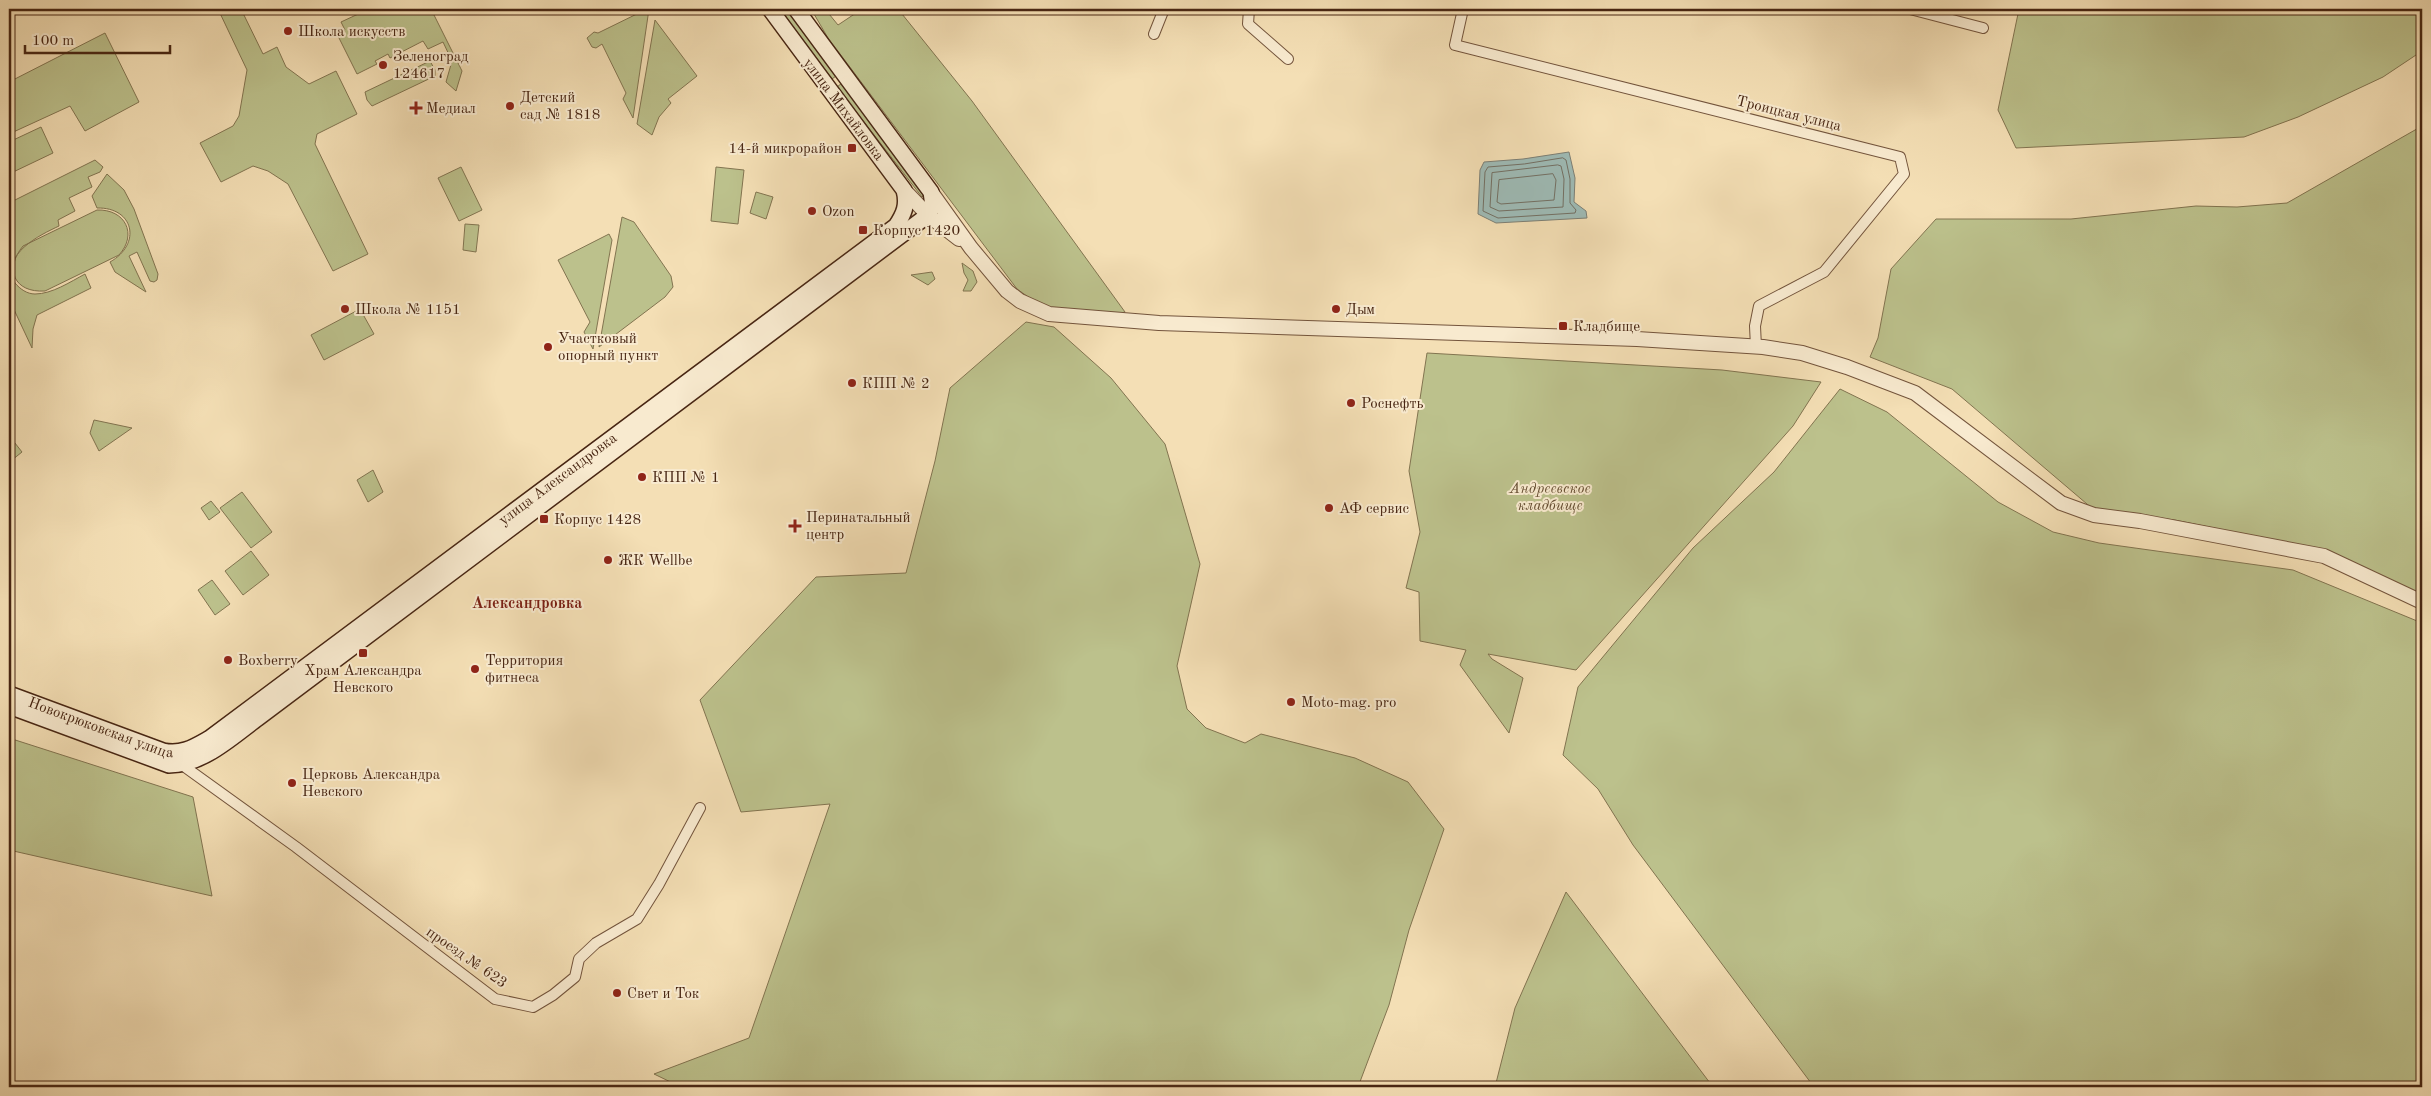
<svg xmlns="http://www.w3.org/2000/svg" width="2431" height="1096" font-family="'Old Standard TT',serif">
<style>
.green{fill:#bcc18c;stroke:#827450}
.water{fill:#9ebbb6;stroke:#7c7f75}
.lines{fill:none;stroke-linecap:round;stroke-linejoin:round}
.shore{stroke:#737064;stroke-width:1}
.minor-casing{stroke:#73543c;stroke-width:12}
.tertiary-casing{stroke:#73543c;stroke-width:16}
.secondary-casing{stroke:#482613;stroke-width:18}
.minor{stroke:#f8eacf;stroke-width:10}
.tertiary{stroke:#f8eacf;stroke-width:14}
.secondary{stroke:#f8eacf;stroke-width:15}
.poi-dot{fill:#8f2418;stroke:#f8eacf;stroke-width:2}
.labels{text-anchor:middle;stroke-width:4;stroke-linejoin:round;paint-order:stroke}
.poi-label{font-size:15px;fill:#482613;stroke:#f8eacf;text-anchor:start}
.street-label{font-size:15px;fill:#482613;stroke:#f8eacf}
.park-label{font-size:15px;font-style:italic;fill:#654d31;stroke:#f8eacf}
.neighbourhood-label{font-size:16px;font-weight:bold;fill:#7a1f14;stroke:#f8eacf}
</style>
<rect width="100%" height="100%" fill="#f4dfb5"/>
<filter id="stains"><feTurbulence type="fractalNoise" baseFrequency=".004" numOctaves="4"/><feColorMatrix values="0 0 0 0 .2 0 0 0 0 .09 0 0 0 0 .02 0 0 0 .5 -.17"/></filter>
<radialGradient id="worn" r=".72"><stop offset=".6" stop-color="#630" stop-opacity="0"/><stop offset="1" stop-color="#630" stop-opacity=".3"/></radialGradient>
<path class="green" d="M218 9H241L263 54 277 47 286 67 309 84 336 71 357 114 317 134 315 144 368 254 333 271 288 184 268 171 253 166 221 182 200 143 233 126 239 116 247 70Z
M369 9H431L462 71 456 91 446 82 452 61 443 42 428 49 423 41 390 58 388 54 375 61 377 64 357 74 337 34 345 30 341 22Z
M647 9H649L633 118 623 99 626 93 602 44 596 48 592 47 587 38 594 32 598 33Z
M780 9H787L836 76 832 79Z
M821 9H825L838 25 862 9H898L972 101 1125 312C1105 317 1059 314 1040 304 1032 300 1024 294 1017 289L828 38 814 14Z
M2019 9H2422V51L2383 77 2298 117 2244 137 2016 148 1998 110Z
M655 20 697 76 668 99 671 103 659 117 652 135 637 124Z
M105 33 139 102 85 131 70 106 9 134V82Z
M430 61 435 70V76L372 106 367 100 365 92Z
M842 83 925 193 922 197 837 87Z
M2422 126V596L2334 553 2175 520 2094 510 1952 389 1870 357 1878 338 1891 269 1936 219H2071L2196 206 2237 207 2287 203Z
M41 127 53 153 9 174V142Z
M95 160 103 167 100 172 88 177 92 187 69 198 75 211 58 220 59 226C40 235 0 254 15 283 20 289 27 294 35 294 52 294 70 282 85 274L91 288 37 315 33 329 32 348 9 299V203Z
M461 167 482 210 459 221 438 178Z
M716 167 744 170 738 224 711 221Z
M107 174 124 190 134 209 158 274 157 280 154 282 150 281 137 252 129 256 146 292 115 272 110 262C142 244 134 207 97 208L92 196Z
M756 192 773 197 766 219 750 213Z
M97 210C125 209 138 234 119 255L45 291C14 293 4 269 23 246Z
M622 217 634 222 671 276 673 287 665 297 599 347Z
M465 224 479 225 476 252 463 250Z
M609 234 612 240 593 349 584 332 590 322 558 260Z
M962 263 973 271 977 282 971 291H963L968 280 964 273Z
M932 272 935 279 928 285 911 275Z
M360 309 374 334 324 360 311 335Z
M1026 322 1054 327 1111 378 1165 444 1200 564 1177 666 1187 709 1206 728 1245 743 1261 734 1355 758 1408 782 1444 829 1409 930 1389 1005 1358 1087H681L654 1074 749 1038 830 804 741 812 700 700 816 577 906 573 935 461 950 388Z
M1427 353 1722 370 1821 382 1793 426 1576 670 1488 654 1492 659 1523 678 1509 733 1460 665 1466 650 1420 641 1419 592 1406 588 1420 532 1409 471Z
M1840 389 1887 412 1998 502 2053 532 2099 543 2293 570 2422 623V1087H1814L1633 845 1598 789 1563 755 1578 687 1693 548 1774 472Z
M94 420 132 428 99 451 90 433Z
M11 438 22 452 12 460 9 456V439Z
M373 470 383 492 368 502 357 480Z
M242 492 272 532 251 548 220 508Z
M211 501 220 512 209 520 201 508Z
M251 551 269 575 243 595 225 571Z
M212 580 230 604 215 615 198 590Z
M9 738 193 797 212 896 9 850Z
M1566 892 1713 1087H1495L1515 1008Z"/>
<path class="water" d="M1569 152 1575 178 1574 202 1586 211 1587 218 1496 223 1478 214 1480 170 1484 162 1523 159Z"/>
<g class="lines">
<path class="shore" d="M1563 158 1566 160 1570 179V203L1576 210 1575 213 1498 218 1483 211 1485 172 1488 167 1524 164Z
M1558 165 1561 166 1564 179 1563 207 1499 211 1490 207 1492 173Z
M1553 174 1556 180 1554 200 1501 204 1497 202 1499 180Z"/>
<defs>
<path id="minor" d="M1249 9 1248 24 1288 59
M1463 9 1455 45 1900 157 1904 174 1824 272 1759 306 1755 326 1756 347
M1910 9 1983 28
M1154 34 1164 9
M178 762 296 847 495 999 533 1007 553 995 575 977 579 959 596 943 637 919 659 884 700 808"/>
<path id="tertiary" d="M904 190 928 215 959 239
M931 192 971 248 1007 291 1020 301 1049 314 1159 323 1637 339 1763 347 1802 353 1847 367 1915 393 2061 503 2094 515 2140 521 2324 556 2422 602"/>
<g id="secondary">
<path id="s1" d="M9 694 163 751C182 755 194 747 210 738L896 226C904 214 908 205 904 190L770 9"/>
<path d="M9 706 169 765C203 765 232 737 258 718L928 215 933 206 931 192 796 9"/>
</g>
</defs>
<use href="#minor" class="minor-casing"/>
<use href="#tertiary" class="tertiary-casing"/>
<use href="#secondary" class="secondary-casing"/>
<use href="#minor" class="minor"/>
<use href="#tertiary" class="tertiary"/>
<use href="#secondary" class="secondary"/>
</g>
<g class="poi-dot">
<circle cx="288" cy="31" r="5"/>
<circle cx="383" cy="65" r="5"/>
<circle cx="510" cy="106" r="5"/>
<path d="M413.5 100.5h5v5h5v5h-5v5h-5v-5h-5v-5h5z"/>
<rect x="847" y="143" width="10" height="10" rx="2.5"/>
<circle cx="812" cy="211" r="5"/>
<rect x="858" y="225" width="10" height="10" rx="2.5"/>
<circle cx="345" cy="309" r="5"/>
<circle cx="1336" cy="309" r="5"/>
<rect x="1558" y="321" width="10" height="10" rx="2.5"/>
<circle cx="548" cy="347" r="5"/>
<circle cx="852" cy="383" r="5"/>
<circle cx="1351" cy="403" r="5"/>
<circle cx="642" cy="477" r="5"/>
<circle cx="1329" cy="508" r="5"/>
<rect x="539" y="514" width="10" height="10" rx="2.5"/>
<path d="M792.5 518.5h5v5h5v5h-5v5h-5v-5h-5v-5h5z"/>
<circle cx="608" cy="560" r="5"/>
<rect x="358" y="648" width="10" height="10" rx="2.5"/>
<circle cx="228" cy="660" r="5"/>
<circle cx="475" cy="669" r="5"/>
<circle cx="1291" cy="702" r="5"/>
<circle cx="292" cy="783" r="5"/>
<circle cx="617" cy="993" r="5"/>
</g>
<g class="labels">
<g class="poi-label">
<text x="298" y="36">Школа искусств</text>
<text x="393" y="61">Зеленоград<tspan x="393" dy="17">124617</tspan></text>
<text x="520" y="102">Детский<tspan x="520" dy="17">сад № 1818</tspan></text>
<text x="426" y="113">Медиал</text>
<text x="842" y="153" text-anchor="end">14-й микрорайон</text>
<text x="822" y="216">Ozon</text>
<text x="873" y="235">Корпус 1420</text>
<text x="355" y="314">Школа № 1151</text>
<text x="1346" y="314">Дым</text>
<text x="1573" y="331">Кладбище</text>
<text x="558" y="343">Участковый<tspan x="558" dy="17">опорный пункт</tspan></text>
<text x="862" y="388">КПП № 2</text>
<text x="1361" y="408">Роснефть</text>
<text x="652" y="482">КПП № 1</text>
<text x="1339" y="513">АФ сервис</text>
<text x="806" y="522">Перинатальный<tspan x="806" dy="17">центр</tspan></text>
<text x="554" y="524">Корпус 1428</text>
<text x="618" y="565">ЖК Wellbe</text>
<text x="238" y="665">Boxberry</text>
<text x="485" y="665">Территория<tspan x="485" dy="17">фитнеса</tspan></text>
<text x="363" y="675" text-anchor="middle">Храм Александра<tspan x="363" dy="17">Невского</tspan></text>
<text x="1301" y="707">Moto-mag. pro</text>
<text x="302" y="779">Церковь Александра<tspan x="302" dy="17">Невского</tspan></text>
<text x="627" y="998">Свет и Ток</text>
</g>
<g class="street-label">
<text transform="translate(844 109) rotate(53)" y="5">улица Михайловка</text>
<text transform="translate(1789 113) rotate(14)" y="5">Троицкая улица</text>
<text dy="5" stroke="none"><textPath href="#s1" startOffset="648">улица Александровка</textPath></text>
<text dy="5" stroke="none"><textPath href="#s1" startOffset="98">Новокрюковская улица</textPath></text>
<text transform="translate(467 957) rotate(35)" y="5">проезд № 623</text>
</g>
<g class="park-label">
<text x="1550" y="493">Андреевское<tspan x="1550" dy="17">кладбище</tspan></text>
</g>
<g class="neighbourhood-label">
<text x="527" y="608">Александровка</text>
</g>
</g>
<rect width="2431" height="1096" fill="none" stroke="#f4dfb5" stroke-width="30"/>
<rect x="10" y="10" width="2411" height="1076" fill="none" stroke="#482613" stroke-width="2.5"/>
<rect x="15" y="15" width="2401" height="1066" fill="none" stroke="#482613"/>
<path d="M25 45v8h145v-8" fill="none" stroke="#482613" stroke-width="2.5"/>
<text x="32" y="45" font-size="15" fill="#482613" stroke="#f8eacf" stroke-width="4" paint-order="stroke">100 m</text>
<rect width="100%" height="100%" filter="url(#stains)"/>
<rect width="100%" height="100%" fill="url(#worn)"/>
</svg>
